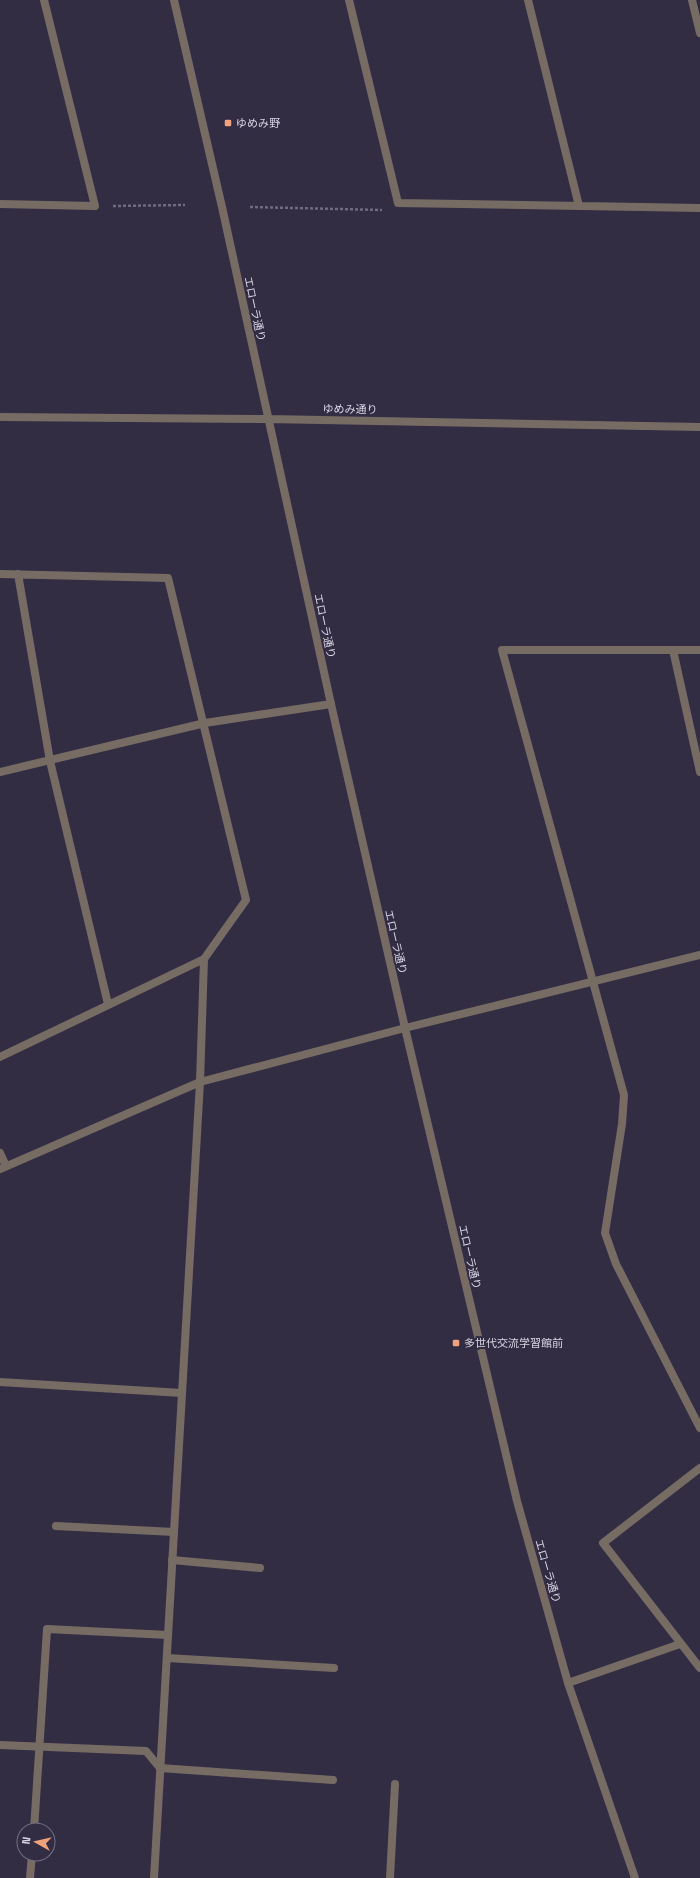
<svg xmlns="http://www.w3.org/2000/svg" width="700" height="1878" font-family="'Space Grotesk','Noto Sans JP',sans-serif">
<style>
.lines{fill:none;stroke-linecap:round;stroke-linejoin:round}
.path{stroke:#706b7f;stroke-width:2.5;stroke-dasharray:3 2;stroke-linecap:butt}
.service{stroke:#776c64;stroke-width:8}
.minor{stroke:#776c64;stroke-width:8}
.tertiary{stroke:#776c64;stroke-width:8}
.poi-dot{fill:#f1a17c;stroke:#332d44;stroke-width:1.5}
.labels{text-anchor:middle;stroke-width:4;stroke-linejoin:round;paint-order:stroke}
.poi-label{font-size:11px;fill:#d8d5e3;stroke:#332d44;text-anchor:start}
.street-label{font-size:11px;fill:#d8d5e3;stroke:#332d44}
</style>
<rect width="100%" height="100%" fill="#332d44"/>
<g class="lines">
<path class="path" d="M113 206 185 205
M250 207 382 210"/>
<path class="service" d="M0 772 205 723 331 704
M0 1382 182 1393
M56 1526 174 1532
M172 1560 260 1568
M167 1658 334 1668
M160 1768 333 1780
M34 1830 47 1629 168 1635
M30 1878 32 1854
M390 1878 395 1784"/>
<path class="minor" d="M349 0 398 203 700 208
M528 0 579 206
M692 0 700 33
M0 204 95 206 44 0
M0 574 168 578 246 900 204 959 0 1057
M18 574 50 761 108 1004
M673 650 700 772
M700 650H502L624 1095 622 1124 605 1233 616 1264 700 1428
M0 1153 6 1166
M700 1468 603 1543 700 1668
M568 1683 680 1644
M0 1745 146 1751 160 1768
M154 1878 200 1082 204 959"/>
<path class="tertiary" d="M174 0 222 207 331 704 405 1028 517 1501 568 1683 635 1878
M0 417 268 419 700 427
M0 1169 200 1082 405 1028 700 955"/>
</g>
<g class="poi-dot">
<rect x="224" y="119" width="8" height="8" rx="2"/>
<rect x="452" y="1339" width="8" height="8" rx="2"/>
</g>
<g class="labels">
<g class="poi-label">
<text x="236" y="127">ゆめみ野</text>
<text x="464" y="1347">多世代交流学習館前</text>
</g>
<g class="street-label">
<text transform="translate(255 309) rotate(78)" y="4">エローラ通り</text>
<text transform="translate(350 409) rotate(1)" y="4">ゆめみ通り</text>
<text transform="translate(325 626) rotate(78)" y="4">エローラ通り</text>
<text transform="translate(396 942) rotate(77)" y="4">エローラ通り</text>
<text transform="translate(470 1257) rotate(77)" y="4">エローラ通り</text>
<text transform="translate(548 1571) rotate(74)" y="4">エローラ通り</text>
</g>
</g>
<g transform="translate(36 1842) rotate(278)"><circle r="19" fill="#332d44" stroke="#757084"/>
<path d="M0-3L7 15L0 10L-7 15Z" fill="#f1a17c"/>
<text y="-6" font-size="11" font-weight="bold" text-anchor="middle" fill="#d8d5e3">N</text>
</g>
</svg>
